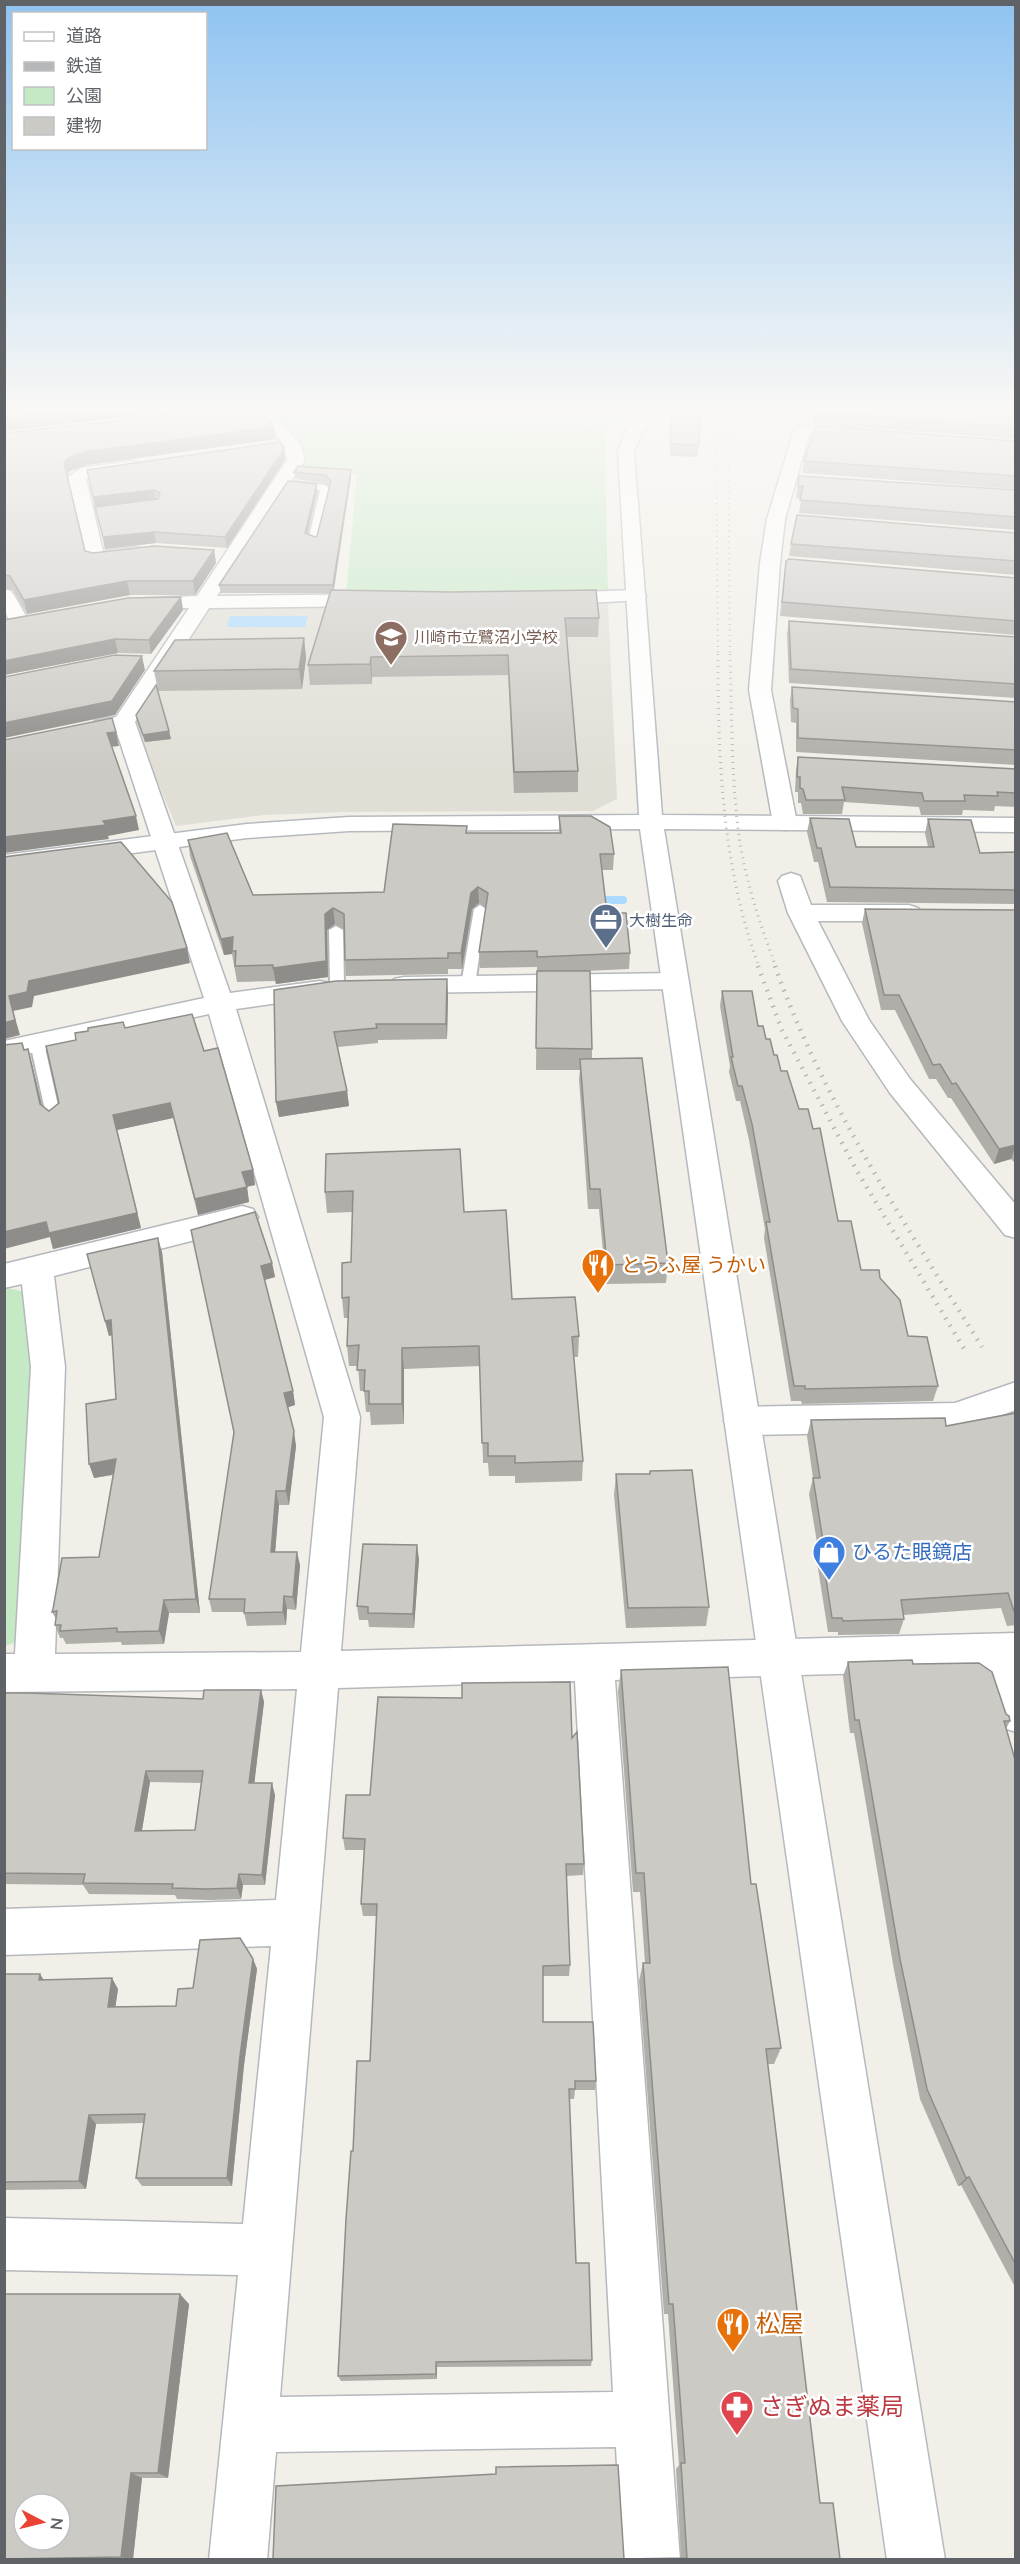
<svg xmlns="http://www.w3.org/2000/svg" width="1020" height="2564" font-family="Lato,'Noto Sans JP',sans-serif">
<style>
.education{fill:#e1ded6}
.green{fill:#c5e8c5}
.water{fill:#aadaff}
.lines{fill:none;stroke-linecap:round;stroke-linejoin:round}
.stream{stroke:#aadaff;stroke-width:8}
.lane-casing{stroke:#b5b8bc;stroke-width:4}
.street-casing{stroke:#b5b8bc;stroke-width:3}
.secondary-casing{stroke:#b6babf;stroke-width:3}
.lane{fill:#fff;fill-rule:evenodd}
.street{fill:#fff;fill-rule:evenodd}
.secondary{fill:#fff;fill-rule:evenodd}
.rail-far2{stroke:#b6b7b8;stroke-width:2;stroke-dasharray:1 4.5;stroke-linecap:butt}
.rail-far1{stroke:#b6b7b8;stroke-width:3;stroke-dasharray:1 5;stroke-linecap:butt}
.rail{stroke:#b6b7b8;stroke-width:4.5;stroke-dasharray:1.5 7;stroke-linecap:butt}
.wall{fill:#afaea9;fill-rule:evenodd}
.shaded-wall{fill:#8f8d8a}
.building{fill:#cccac5;stroke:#8f8d8a;stroke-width:1.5;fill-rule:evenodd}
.labels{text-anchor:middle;stroke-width:5;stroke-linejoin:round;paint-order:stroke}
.far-education-label{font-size:16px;fill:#785e54;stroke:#fff;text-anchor:start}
.far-service-label{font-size:16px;fill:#4e5e75;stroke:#fff;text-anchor:start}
.food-label{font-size:20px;fill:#c56008;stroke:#fff;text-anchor:start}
.shop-label{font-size:20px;fill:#366cbe;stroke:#fff;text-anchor:start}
.near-food-label{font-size:24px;fill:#c56008;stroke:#fff;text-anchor:start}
.near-health-label{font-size:24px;fill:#be3a42;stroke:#fff;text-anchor:start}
</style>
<rect width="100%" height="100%" fill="#f1efe8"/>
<path class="education" d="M608 604 617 799 593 811 346 812 264 815 176 826 133 723 207 610 218 606Z"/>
<path class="green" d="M280 413H550L607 434 605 450 608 594 346 595 357 474 299 470C307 440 298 436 277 416Z
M558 413H628L607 430Z
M4 1287 25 1292 36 1393 22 1640 5 1646Z"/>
<path class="water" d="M230 616H308L305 627H227Z"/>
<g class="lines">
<path class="stream" d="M593 900H623"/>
<defs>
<path id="lane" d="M294 482 325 485 329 488 316 543 308 541 320 490 291 487 290 485Z
M480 905 486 909 475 985 468 989 461 985 474 909Z
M336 926 343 930 344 986 337 990 330 986 329 930Z
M37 1038 44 1043 61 1119 54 1124 47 1119 30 1043Z"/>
<path id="street" d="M257 413H274L300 444 305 460 217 596 374 594 381 596 384 600 381 604 374 606 209 608 135 722 230 993 320 981 330 983 334 989 330 995 320 997 236 1009 360 1417 341 1651 1016 1633V1732L1001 1727 983 1670 615 1680 680 2560H622L616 2447 276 2452 267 2560H209L238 2275 4 2270V2218L243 2224 271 1946 4 1955V1909L276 1900 297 1689 4 1692V1654H15L31 1367 22 1284 4 1288V1264L242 1206 253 1209 258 1217 253 1225 242 1228 54 1276 65 1367 55 1654 301 1652 324 1417 209 1014 4 1059V1041L204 998 116 730 103 733 95 731 92 726 95 721 116 717 189 608 137 609 130 607 127 603 130 599 197 596 287 460 284 445ZM575 1681 613 2392 280 2397 338 1688Z
M802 425 859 429 867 434 859 439 809 435 785 519 780 563 771 690 797 823 794 828 785 830 776 828 773 823 749 690 760 563 767 519 794 430Z
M131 461 137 462 140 466 137 470 86 479 103 551 136 547 143 549 145 553 143 557 136 559 95 564 88 562 68 477 81 468Z
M4 589 11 591 14 595 30 623 27 627H13C4 614 4 605 4 589Z
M636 590 643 592 646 596 643 600 551 605 544 603 541 599 544 595 551 593Z
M791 873 800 876 811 905H909L918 908 922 913 918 918 909 921H818L869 1020 910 1079 1016 1205V1238L1005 1235 890 1093 842 1021 788 913 778 881 782 876Z
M675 973 685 975 689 981 685 987 675 989 404 993 394 991 390 985 394 979 404 977Z
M1016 1382V1410L956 1431 742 1435 729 1431 724 1421 729 1411 742 1407 955 1403Z"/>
<path id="secondary" d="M642 413H659L642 432 634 452 662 815 1016 818V832L664 829 945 2560H887L640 829 349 831 247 838 4 870V855L247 824 349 817 639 815 618 452 626 430Z"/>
</defs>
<use href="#lane" class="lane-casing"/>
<use href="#street" class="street-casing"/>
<use href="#secondary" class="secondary-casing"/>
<use href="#lane" class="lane"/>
<use href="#street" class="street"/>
<use href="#secondary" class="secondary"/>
<path class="rail-far2" d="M716 415 718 655
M728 415 730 655"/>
<path class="rail-far1" d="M718 654C718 761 722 866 759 967
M730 654C732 716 731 781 740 843 747 885 761 927 776 967"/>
<path class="rail" d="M758 966 782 1030 857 1171 966 1352
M775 966C823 1102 906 1225 982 1347"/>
</g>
<path class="wall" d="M672 413 699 445 697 457 670 456Z
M814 413H1016V439L814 424Z
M4 433 276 439 87 465 70 471 67 475 85 551 93 553 214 550 216 563 195 595H130L27 614 13 590 4 588Z
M1016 441V489L802 473 804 461Z
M285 460 227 548 156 543 105 549 89 481Z
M294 472 351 477 334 590 599 618 598 637H567L578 771V792L514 793 508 675 372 677V684L310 685 308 665 330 593H221L219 585 317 492 307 534 315 537 317 536 329 487 325 483 295 479Z
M799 476 1016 491V530L799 513 801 499 796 498Z
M1016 533V575L789 556 791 544Z
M786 561 1016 578V635L780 616Z
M181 597 183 610 151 654 118 653 4 675V620Z
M789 621 1016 637V698L789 683 787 634Z
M304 638 306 658 302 689 158 691 154 671Z
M792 687 1016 702V765L796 752V723L791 722 790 700Z
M136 715 169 731 171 739 145 742 137 722Z
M798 757 1016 769V807L995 806 994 811 963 810 962 815H921L919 807 844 802 842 814H803L801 803H798V792H795L796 771Z
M559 816 614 854 613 870H602L607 913 630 953 629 969 585 971 592 1049V1059L668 1263 666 1283 606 1284 599 1209H588L579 1079 580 1070H536L537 967 480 968 479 952 486 908 479 903 472 909 462 969H448V974L346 976 345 960 344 929 335 924 327 930 328 977 276 984 275 981 237 982 232 954 224 955 190 856 188 840 253 895 384 892 467 826V833H559Z
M810 818 856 847H928L925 833 928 819 980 853 1016 852V904L827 902 818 862H814L807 832Z
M865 909 1016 910V1164L1011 1159 994 1164 951 1098H948L936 1079H929L895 1010H881L862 923Z
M274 990 448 995 447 1039 378 1040V1043L338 1047 347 1091 349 1106 279 1117 276 1102Z
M722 991 758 1026 766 1039 799 1109 838 1221 861 1270 880 1278 908 1336 938 1386 933 1401 802 1404 801 1401H791L764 1238 765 1229 749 1140 740 1101H736L729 1072 730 1066 720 1006Z
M125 1028 204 1051 253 1170 255 1185 247 1187 249 1202 198 1215 173 1118 117 1130 141 1228 53 1249 50 1237 24 1050 32 1064 42 1105 49 1111 59 1103 76 1040Z
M326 1154 464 1212 512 1299 579 1336 578 1357H574L583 1461 582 1481 515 1483V1476H489L488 1463H483L480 1366 404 1369V1424L371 1425 370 1412H366L364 1391H360L358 1366H349L347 1346 348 1318H344L342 1298 351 1262 352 1212 327 1213 325 1192Z
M191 1230 272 1263 275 1277 265 1280 293 1391 295 1405 288 1407 296 1446 289 1505H279L275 1552 300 1565 296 1610 287 1609 286 1625 247 1626 244 1612H212L209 1599 234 1432Z
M162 1252 200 1613H169L164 1644 122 1645 121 1642 66 1644 63 1638H60L55 1625 56 1619 52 1612 99 1557 113 1475 94 1478 116 1399 112 1335 109 1336 105 1321Z
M1016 1407V1625L1007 1626 1001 1608 903 1615 904 1619 899 1634 838 1635V1632H828L817 1562 819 1555 809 1494 813 1478 807 1436 811 1420 946 1426 1013 1413Z
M616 1474 709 1607 706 1626 626 1628 614 1495Z
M419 1559 414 1628 369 1627 368 1620H359L357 1606Z
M848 1662 913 1664 1006 1714 1010 1721 1006 1729 1016 1763V2289L961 2185 958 2186 920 2099 894 1970 854 1733H850L843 1676Z
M621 1670 751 1884 781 2048 774 2064H768L820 2503 840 2559H624L681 2558 676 2469 679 2465 668 2314H664L639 1981 643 1963H645L640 1892H633L618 1691Z
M261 1690 264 1702 254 1783 275 1795 265 1885H243L241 1899 212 1900 177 1899 175 1895 89 1894 83 1885 4 1884V1693L203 1699ZM150 1782 201 1783 195 1830H142Z
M572 1738 584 1864 583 1875 566 1876 570 1965 569 1976H543V2022L596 2081 595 2090H575L574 2099H569L576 2263 592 2360 591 2366 437 2367V2379L341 2381 338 2376 353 2151 370 2061 377 1916H363L361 1904 364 1850H345L343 1838 370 1795Z
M253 1959 257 1969 244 2065 232 2186H142L136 2178 144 2123 96 2124 86 2189 4 2190V1974L44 1980 118 1989 115 2007 176 2006 193 1988Z
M189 2304 168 2478H142L133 2559H4Z"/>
<path class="shaded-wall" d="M52 413H159L4 431V418Z
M274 427 276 439 87 465 70 471 66 476 64 463 68 458 84 452Z
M284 449 285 460 227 548 225 537Z
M351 470V477L333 593V585Z
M317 484V492L306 540 305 533Z
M154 490 156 501 95 508 93 497Z
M154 532 156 543 105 549 103 537Z
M214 550 216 563 195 595 193 581Z
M127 581 130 595 27 614 24 600Z
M181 597 183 610 151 654 149 640Z
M304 638 306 658 302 689 299 669Z
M115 639 118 653 4 675V661Z
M142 656 145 670 115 715 4 738V723Z
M371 657 372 677V684L370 664Z
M169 731 171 739 145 742 143 735Z
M116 732 119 746 110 747 107 733Z
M136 816 139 830 108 836 109 839 4 853V837Z
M478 887 479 903 472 909 462 969 461 953 471 893Z
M333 908 335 924 327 930 328 977 276 984 273 968 325 914Z
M233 937 232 954 224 955 221 939Z
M187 948 190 963 34 996 32 1007 13 1011 20 1035 4 1039V1023L9 996 29 981Z
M447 979 448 995 447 1039 446 1024Z
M28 1049 32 1064 45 1119 40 1104Z
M347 1091 349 1106 279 1117 276 1102Z
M170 1103 173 1118 117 1130 141 1228 53 1249 50 1237 4 1249V1232L113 1115Z
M1016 1145 1011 1159 994 1164 999 1149Z
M253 1170 255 1185 244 1187 242 1172Z
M247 1187 249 1202 198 1215 195 1199Z
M158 1238 162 1252 200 1613 196 1599Z
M272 1263 275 1277 264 1280 261 1266Z
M111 1320 115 1334 109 1336 105 1321Z
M402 1348 404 1369V1424L402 1404Z
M293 1391 295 1405 286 1408 284 1393Z
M294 1431 296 1446 289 1505 286 1491Z
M116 1459 121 1473 94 1478 89 1464Z
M276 1491 279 1505 274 1566 271 1552Z
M417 1545 419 1559 414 1628 413 1614Z
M297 1552 300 1565 296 1610 293 1597Z
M284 1596 287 1609 286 1625 283 1612Z
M164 1600 169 1613 164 1644 159 1631Z
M261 1690 264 1702 253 1795 249 1783Z
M146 1771 150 1782 140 1842 135 1831Z
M272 1783 275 1795 265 1885 262 1875Z
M239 1874 243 1885 241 1899 237 1888Z
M253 1959 257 1969 244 2065 232 2186 227 2178 240 2056Z
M40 1974 47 1985 39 1980Z
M112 1978 118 1989 114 2017 108 2007Z
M89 2115 96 2124 86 2189 79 2181Z
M969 2177 961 2185 958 2186 966 2178Z
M180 2294 189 2304 168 2478 158 2473Z
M436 2362 437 2367V2379L436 2374Z
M131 2473 142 2478 133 2559H129L121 2557Z"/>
<path class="building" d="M4 413H52L4 418Z
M176 413H263L274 427 84 452 68 458 64 463 85 551 93 553 154 546 214 550 193 581H127L24 600 10 576 4 575V433L117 421Z
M672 413H700L699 445 670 444Z
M829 413H1016V427Z
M816 426 1016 441V476L804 461Z
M280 442 284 449 225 537 154 532 103 537 95 507 158 499 160 493 154 490 93 497 87 470Z
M298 466 351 470 333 585H219L288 481 317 484 305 533 315 537 317 536 331 481 325 475 294 472Z
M799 476 1016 490V517L800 500 803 486H798Z
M797 515 1016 533V561L791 544Z
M789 559 1016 578V621L782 602 786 561Z
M331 590 450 592 596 590 599 618H565L578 771 514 772 508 655 371 657 370 664 308 665Z
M181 597 149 640 115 639 4 661V620L128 598Z
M789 621 1016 637V684L791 669Z
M304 638 299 669 154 671 175 640Z
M115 655 142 656 112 701 4 723V677Z
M156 685 169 731 143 735 136 715Z
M792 687 1016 702V750L798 738V709L793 708Z
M112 718 116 732 107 733 136 816 103 821 106 825 4 837V740Z
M798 757 1016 769V793L997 792 998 796 964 795 965 801H924L922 793 842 787 845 800H806L803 789 800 788V777H797Z
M559 816H591L610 827 614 854H600L607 913H626L630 953 537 957V951L479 952 488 893 478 887 471 893 461 953H448V958L345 960 344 914 333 908 325 914 326 961 273 968V965L235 966 236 951H232L233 937 221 939 188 840 227 833 253 895 384 892 393 824 467 826 466 833H561Z
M810 818 849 819 856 847H934L928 819 971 820 980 853 1016 852V890L830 887 821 848H817Z
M121 842 172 902 187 948 29 981 27 992 9 996 15 1020 4 1023V857Z
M865 909 1016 910V1145L999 1149 956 1083 952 1084 940 1064 933 1065 899 995H884Z
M537 971H590L592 1049 536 1048Z
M447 979 446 1024H376L377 1028 334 1032 347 1091 276 1102 274 990 336 981Z
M722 991H752L758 1026H763L766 1039H770L774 1055H777L781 1071H787L799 1109H808L813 1129 820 1128 838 1221H851L861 1270H879L880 1278 900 1300 908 1336 927 1337 938 1386 805 1389V1386H794L766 1222H770L752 1124 742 1086H738L731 1057H733Z
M192 1014 204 1051 218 1048 253 1170 242 1172 247 1187 195 1199 170 1103 113 1115 137 1213 49 1233 46 1222 4 1232V1045L22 1043 24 1050 28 1049 40 1104 49 1111 59 1103 46 1046 76 1040 75 1033 88 1031V1028L123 1022 125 1028Z
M642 1058 668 1263 607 1265 600 1189H590L580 1059Z
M460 1149 464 1212 506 1210 512 1299 575 1297 579 1336 572 1337 583 1461 515 1463V1456H488V1443H482L479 1346 402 1348V1404H369V1391H364L365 1370H357L359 1345 347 1346 349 1297 342 1298V1263L351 1262 353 1191 325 1192 326 1154Z
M255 1212 272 1263 261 1266 293 1391 284 1393 294 1431 286 1491H276L271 1552H297L293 1597 284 1596 283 1612 244 1613 245 1599H209L234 1432 191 1230Z
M158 1238 196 1599 164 1600 159 1631 117 1632V1628L60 1631 61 1625H55L57 1611 52 1612 53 1609 62 1558 99 1557 116 1459 89 1464 86 1404 116 1399 111 1320 105 1321 87 1254Z
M1016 1413V1611H1014L1008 1593 901 1600 904 1619 843 1621 842 1618H832L821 1547H824L813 1478H820L811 1420 945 1418 946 1426Z
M692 1470 709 1607 628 1608 616 1474H650V1471Z
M363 1544 417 1545 413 1614 368 1613V1607L357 1606Z
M912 1660 913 1664 979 1663 992 1672 1006 1714 1009 1716 1010 1721H1004L1016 1763V2265L969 2177 966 2178 927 2089 900 1959 859 1720H855L848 1662Z
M728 1667 751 1884H756L781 2048 766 2049 820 2503H833L840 2559H273L276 2486 496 2474V2467L618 2465 624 2559 687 2558 681 2463H685L673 2304H669L643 1963H650L644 1873H636L621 1670Z
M570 1682 572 1738 577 1732 584 1864H566L570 1965 543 1966V2022H593L596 2081H575V2089H569L576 2263H589L592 2360 436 2362V2374L338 2376 346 2219 351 2151H353L357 2061H370L377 1904H361L365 1839 343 1838 346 1795H370L378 1697 462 1698V1683Z
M204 1690H261L249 1783H272L262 1875 239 1874 237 1888 207 1889 172 1888 173 1884 83 1883 85 1874 4 1873V1693H27L203 1699ZM146 1771H203L195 1830 135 1831Z
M240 1938 253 1959 240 2056 227 2178H136L145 2114 89 2115 79 2181 4 2182V1974H40L39 1980 112 1978 108 2007 176 2006 178 1989 193 1988 200 1940Z
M4 2294H180L158 2473H131L121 2557 4 2559ZM24 2504H60V2540H24Z"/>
<linearGradient id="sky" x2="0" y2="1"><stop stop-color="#8fc3f1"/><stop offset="0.53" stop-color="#f9f8f5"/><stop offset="1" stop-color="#f9f8f5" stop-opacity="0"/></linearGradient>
<rect width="1020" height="772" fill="url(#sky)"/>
<defs>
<symbol id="school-pin" viewBox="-11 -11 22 30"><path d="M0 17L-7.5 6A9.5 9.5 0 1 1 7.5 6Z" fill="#8d6e63" stroke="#fff"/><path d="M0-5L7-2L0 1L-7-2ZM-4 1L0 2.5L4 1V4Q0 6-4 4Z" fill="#fff"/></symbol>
<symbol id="office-pin" viewBox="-11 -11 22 30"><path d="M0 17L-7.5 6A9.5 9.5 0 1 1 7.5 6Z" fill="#5c6f8a" stroke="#fff"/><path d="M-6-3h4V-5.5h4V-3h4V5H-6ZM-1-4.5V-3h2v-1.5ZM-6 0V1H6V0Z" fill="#fff"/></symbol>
<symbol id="restaurant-pin" viewBox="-11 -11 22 30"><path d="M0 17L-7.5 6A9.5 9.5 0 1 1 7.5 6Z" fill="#e8710a" stroke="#fff"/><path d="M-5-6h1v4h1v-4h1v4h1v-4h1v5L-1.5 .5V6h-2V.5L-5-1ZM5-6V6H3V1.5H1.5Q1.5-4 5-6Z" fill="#fff"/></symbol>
<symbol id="shop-pin" viewBox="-11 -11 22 30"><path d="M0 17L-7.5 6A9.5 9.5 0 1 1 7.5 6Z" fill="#3f7fe0" stroke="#fff"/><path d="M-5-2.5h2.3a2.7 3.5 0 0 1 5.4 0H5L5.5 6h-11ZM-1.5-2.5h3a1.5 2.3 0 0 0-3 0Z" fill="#fff"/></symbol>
<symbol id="pharmacy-pin" viewBox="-11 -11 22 30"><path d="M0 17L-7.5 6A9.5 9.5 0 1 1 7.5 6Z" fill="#e0444e" stroke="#fff"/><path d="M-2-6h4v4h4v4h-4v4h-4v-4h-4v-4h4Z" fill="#fff"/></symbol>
</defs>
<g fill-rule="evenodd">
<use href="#school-pin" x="372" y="618" width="38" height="52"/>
<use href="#office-pin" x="587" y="901" width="38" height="52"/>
<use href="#restaurant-pin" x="579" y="1246" width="38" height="52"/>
<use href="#shop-pin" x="810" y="1533" width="38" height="52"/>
<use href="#restaurant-pin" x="714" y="2305" width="38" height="52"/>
<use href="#pharmacy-pin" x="718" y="2388" width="38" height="52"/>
</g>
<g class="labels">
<g class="far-education-label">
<text x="414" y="643">川崎市立鷺沼小学校</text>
</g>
<g class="far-service-label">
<text x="629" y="926">大樹生命</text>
</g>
<g class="food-label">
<text x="621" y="1272">とうふ屋 うかい</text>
</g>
<g class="shop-label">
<text x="852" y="1559">ひるた眼鏡店</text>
</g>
<g class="near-food-label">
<text x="756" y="2332">松屋</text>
</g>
<g class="near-health-label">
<text x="760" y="2415">さぎぬま薬局</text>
</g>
</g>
<rect width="1020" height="2564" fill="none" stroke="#5f6368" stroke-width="12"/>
<rect x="12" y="12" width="195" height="138" fill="#ffffff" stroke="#bfc1c3" stroke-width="1.5"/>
<rect x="24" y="32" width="30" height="9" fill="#ffffff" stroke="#bfc1c3" stroke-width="1.5"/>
<text x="66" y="42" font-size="18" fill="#5f6368">道路</text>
<rect x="24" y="62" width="30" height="9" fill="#b6b7b8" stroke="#bfc1c3" stroke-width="1.5"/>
<text x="66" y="72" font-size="18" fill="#5f6368">鉄道</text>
<rect x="24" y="87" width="30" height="18" fill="#c5e8c5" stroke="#bfc1c3" stroke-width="1.5"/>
<text x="66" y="102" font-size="18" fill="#5f6368">公園</text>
<rect x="24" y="117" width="30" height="18" fill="#cccac5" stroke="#bfc1c3" stroke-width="1.5"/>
<text x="66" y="132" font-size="18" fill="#5f6368">建物</text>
<g transform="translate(42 2522) rotate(97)"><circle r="28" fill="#ffffff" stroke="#bfc1c3" stroke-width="1.5"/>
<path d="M0-4.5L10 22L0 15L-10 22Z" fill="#ea4335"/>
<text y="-9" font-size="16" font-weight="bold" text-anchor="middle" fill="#5f6368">N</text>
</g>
</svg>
